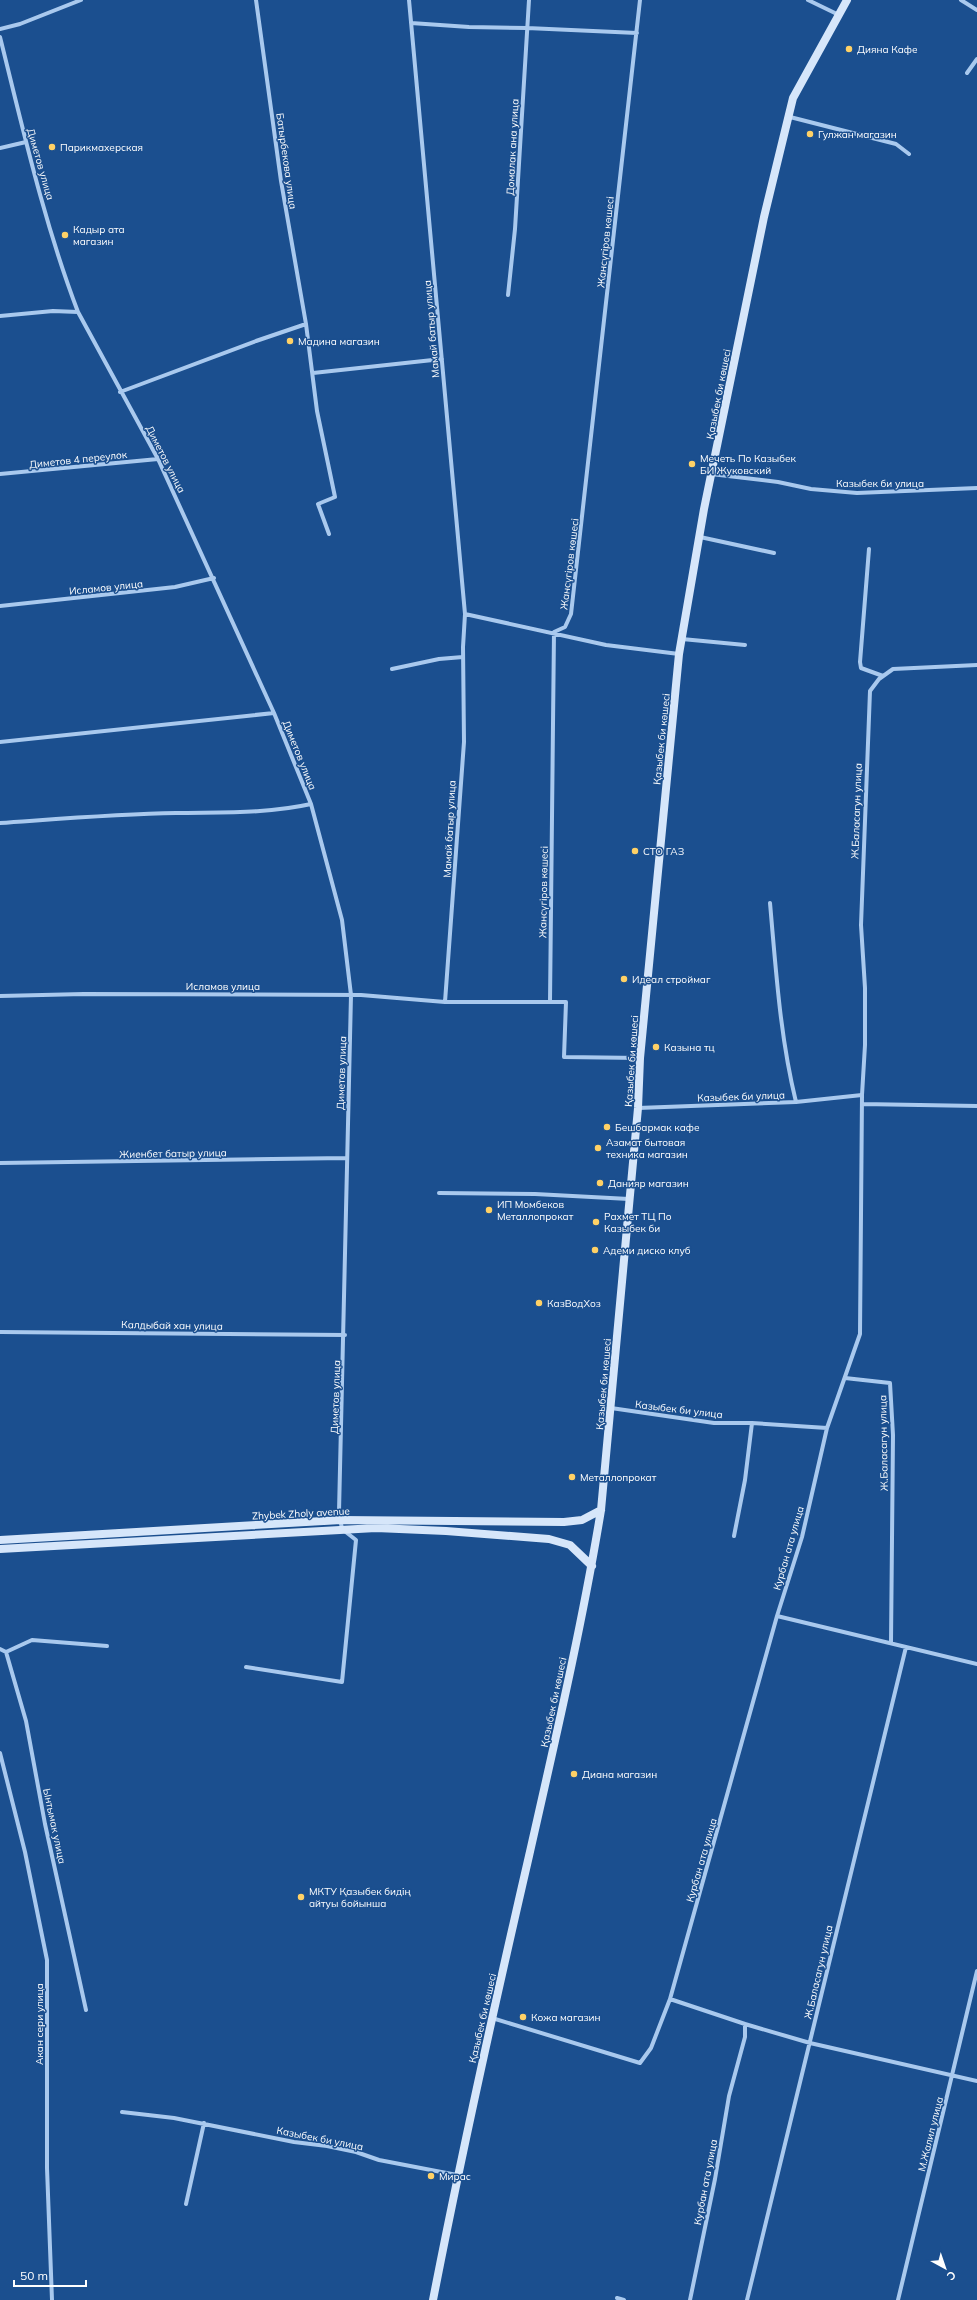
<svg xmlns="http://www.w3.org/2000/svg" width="977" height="2300" font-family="Mulish,sans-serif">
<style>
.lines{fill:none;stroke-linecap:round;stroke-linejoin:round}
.street{stroke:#a9c9ee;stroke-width:4}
.secondary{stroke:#d6e6fa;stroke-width:8}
.poi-dot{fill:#ffd166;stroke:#1b4f8f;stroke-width:1.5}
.labels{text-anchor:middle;stroke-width:3;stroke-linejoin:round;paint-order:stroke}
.poi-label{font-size:10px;fill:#fff;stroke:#1b4f8f;text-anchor:start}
.street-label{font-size:10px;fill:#fff;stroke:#1b4f8f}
</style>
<rect width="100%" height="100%" fill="#1b4f8f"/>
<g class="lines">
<path class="street" d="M256 0 281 181 306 324 317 411 335 497 318 504 329 534
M409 0 465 614 463 647 464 742 445 1002
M808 0 839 15
M961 0 977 10
M411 23 469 27 527 28 637 33
M0 29 20 24 81 0
M0 37C23 129 44 223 78 312L158 459 274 713 311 804 342 920 351 995 339 1512 342 1529 356 1540 342 1682 246 1667
M967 73 977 59
M790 117 896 144 909 154
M0 148 26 142
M508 295 515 229 529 0
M0 316 53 311 78 312
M313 373 442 359
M120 392 256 341 306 324
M0 474 158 459
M711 474 778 482 811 489 857 493 977 488
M700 537 774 553
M869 549 860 662 861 668 883 676
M0 606 175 587 214 578
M465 614 606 645 679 654
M682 639 745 645
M392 669 439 659 463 657
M0 742 274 713
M0 823C58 819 117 814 176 813 221 812 266 814 311 804
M770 903C776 970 780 1037 796 1102L862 1095
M0 996 84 994 361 995 445 1002H550
M640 1058 564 1057 566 1002H550L554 632 565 627 571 614 640 0
M862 1104 977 1106
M638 1108 796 1102
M0 1163 346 1158
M439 1193 535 1194 629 1199
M0 1332 345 1335
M845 1378 890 1383 893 1435 891 1643
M611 1408 714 1423H752L745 1480 734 1536
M752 1423 827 1428
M777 1616 977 1664
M0 1649 6 1652 26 1721 45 1824 86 2010
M6 1652 32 1640 107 1646
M0 1753 25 1852 47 1960V2168L52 2300
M670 1999 745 2024V2037L729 2096 715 2179 690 2300
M492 2018 640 2063 651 2048 670 1999 777 1616 802 1537 827 1428 860 1334 862 1095 865 1045V988L861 925 870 691 879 679 893 669 977 665
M745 2024 810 2043 977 2081
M122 2112 174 2118 294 2142 327 2146 356 2152 379 2160 457 2175
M186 2204 204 2123
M617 2298 624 2300
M747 2300 906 1647
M898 2300 977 1971"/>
<path class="secondary" d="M0 1540 341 1520 564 1522 582 1520 601 1510
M0 1549 376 1528 446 1531 549 1539 570 1545 592 1566
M433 2300C462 2151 495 2003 529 1856 555 1741 582 1626 601 1510L638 1108 640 1058 679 654 704 509 764 217 793 98 847 0"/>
</g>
<g class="poi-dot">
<circle cx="849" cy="49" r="4"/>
<circle cx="810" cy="134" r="4"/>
<circle cx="52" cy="147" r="4"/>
<circle cx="65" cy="235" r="4"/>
<circle cx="290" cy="341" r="4"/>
<circle cx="692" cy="464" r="4"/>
<circle cx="635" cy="851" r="4"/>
<circle cx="624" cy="979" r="4"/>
<circle cx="656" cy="1047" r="4"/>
<circle cx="607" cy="1127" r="4"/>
<circle cx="598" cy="1148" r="4"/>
<circle cx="600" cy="1183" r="4"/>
<circle cx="489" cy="1210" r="4"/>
<circle cx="596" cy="1222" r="4"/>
<circle cx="595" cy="1250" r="4"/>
<circle cx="539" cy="1303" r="4"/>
<circle cx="572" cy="1477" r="4"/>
<circle cx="574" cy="1774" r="4"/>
<circle cx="301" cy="1897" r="4"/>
<circle cx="523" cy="2017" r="4"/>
<circle cx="431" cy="2176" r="4"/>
</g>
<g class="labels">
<g class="poi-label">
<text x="857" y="53">Дияна Кафе</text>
<text x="818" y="138">Гулжан магазин</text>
<text x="60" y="151">Парикмахерская</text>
<text x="73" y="233">Кадыр ата<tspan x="73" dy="12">магазин</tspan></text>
<text x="298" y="345">Мадина магазин</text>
<text x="700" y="462">Мечеть По Казыбек<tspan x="700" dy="12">БИ Жуковский</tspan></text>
<text x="643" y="855">СТО ГАЗ</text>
<text x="632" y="983">Идеал строймаг</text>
<text x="664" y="1051">Казына тц</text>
<text x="615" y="1131">Бешбармак кафе</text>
<text x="606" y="1146">Азамат бытовая<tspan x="606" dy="12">техника магазин</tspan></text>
<text x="608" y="1187">Данияр магазин</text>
<text x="497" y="1208">ИП Момбеков<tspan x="497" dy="12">Металлопрокат</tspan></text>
<text x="604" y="1220">Рахмет ТЦ По<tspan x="604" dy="12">Казыбек би</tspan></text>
<text x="603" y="1254">Адеми диско клуб</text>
<text x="547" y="1307">КазВодХоз</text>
<text x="580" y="1481">Металлопрокат</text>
<text x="582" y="1778">Диана магазин</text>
<text x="309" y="1895">МКТУ Қазыбек бидің<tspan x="309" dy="12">айтуы бойынша</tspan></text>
<text x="531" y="2021">Кожа магазин</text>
<text x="439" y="2180">Мирас</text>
</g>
<g class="street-label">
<text transform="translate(512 147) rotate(-87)" y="4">Домалак ана улица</text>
<text transform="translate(287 161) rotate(82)" y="4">Батырбекова улица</text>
<text transform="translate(41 164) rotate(74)" y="4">Диметов улица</text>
<text transform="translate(605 242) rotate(-84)" y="4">Жансүгіров көшесі</text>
<text transform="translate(431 329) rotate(-95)" y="4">Мамай батыр улица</text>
<text transform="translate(718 394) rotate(-79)" y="4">Қазыбек би көшесі</text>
<text transform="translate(78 459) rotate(-6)" y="4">Диметов 4 переулок</text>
<text transform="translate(166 459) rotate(63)" y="4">Диметов улица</text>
<text x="880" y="487">Казыбек би улица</text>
<text transform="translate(569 564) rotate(-83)" y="4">Жансүгіров көшесі</text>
<text transform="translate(106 587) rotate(-6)" y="4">Исламов улица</text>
<text transform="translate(661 739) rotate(-84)" y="4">Қазыбек би көшесі</text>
<text transform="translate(300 755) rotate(68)" y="4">Диметов улица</text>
<text transform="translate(856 811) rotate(-88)" y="4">Ж.Баласагун улица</text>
<text transform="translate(449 829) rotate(-87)" y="4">Мамай батыр улица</text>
<text transform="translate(543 892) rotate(-89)" y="4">Жансүгіров көшесі</text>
<text x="223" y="990">Исламов улица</text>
<text transform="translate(631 1061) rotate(-86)" y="4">Қазыбек би көшесі</text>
<text transform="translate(341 1073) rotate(-88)" y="4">Диметов улица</text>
<text transform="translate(741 1096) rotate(-2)" y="4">Казыбек би улица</text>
<text transform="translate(173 1153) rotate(-1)" y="4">Жиенбет батыр улица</text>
<text transform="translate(172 1325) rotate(1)" y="4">Калдыбай хан улица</text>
<text transform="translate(603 1384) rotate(-85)" y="4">Қазыбек би көшесі</text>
<text transform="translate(335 1397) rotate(-88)" y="4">Диметов улица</text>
<text transform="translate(679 1409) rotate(7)" y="4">Казыбек би улица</text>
<text transform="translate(883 1443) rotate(-91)" y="4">Ж.Баласагун улица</text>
<text transform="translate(301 1513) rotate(-3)" y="4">Zhybek Zholy avenue</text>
<text transform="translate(788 1548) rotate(-74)" y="4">Курбан ата улица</text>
<text transform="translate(553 1702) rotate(-78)" y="4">Қазыбек би көшесі</text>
<text transform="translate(55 1826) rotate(78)" y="4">Ынтымак улица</text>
<text transform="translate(701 1860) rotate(-74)" y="4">Курбан ата улица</text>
<text transform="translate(818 1972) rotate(-77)" y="4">Ж.Баласагун улица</text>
<text transform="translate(482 2018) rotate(-77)" y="4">Қазыбек би көшесі</text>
<text transform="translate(39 2024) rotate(-90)" y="4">Акан сери улица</text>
<text transform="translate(930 2134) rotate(-76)" y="4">М.Жалил улица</text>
<text transform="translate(320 2138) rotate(11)" y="4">Казыбек би улица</text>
<text transform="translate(705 2182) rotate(-79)" y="4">Курбан ата улица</text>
</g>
</g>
<g transform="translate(945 2268) rotate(140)" stroke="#1b4f8f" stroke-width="3" paint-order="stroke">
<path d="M0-3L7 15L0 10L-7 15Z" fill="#ffffff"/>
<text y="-6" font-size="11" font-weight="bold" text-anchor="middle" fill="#ffffff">С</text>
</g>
<path d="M14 2280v6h72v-6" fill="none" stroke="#ffffff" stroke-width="2"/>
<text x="20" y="2280" font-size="12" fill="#ffffff" stroke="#1b4f8f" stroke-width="3" paint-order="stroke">50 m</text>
</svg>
